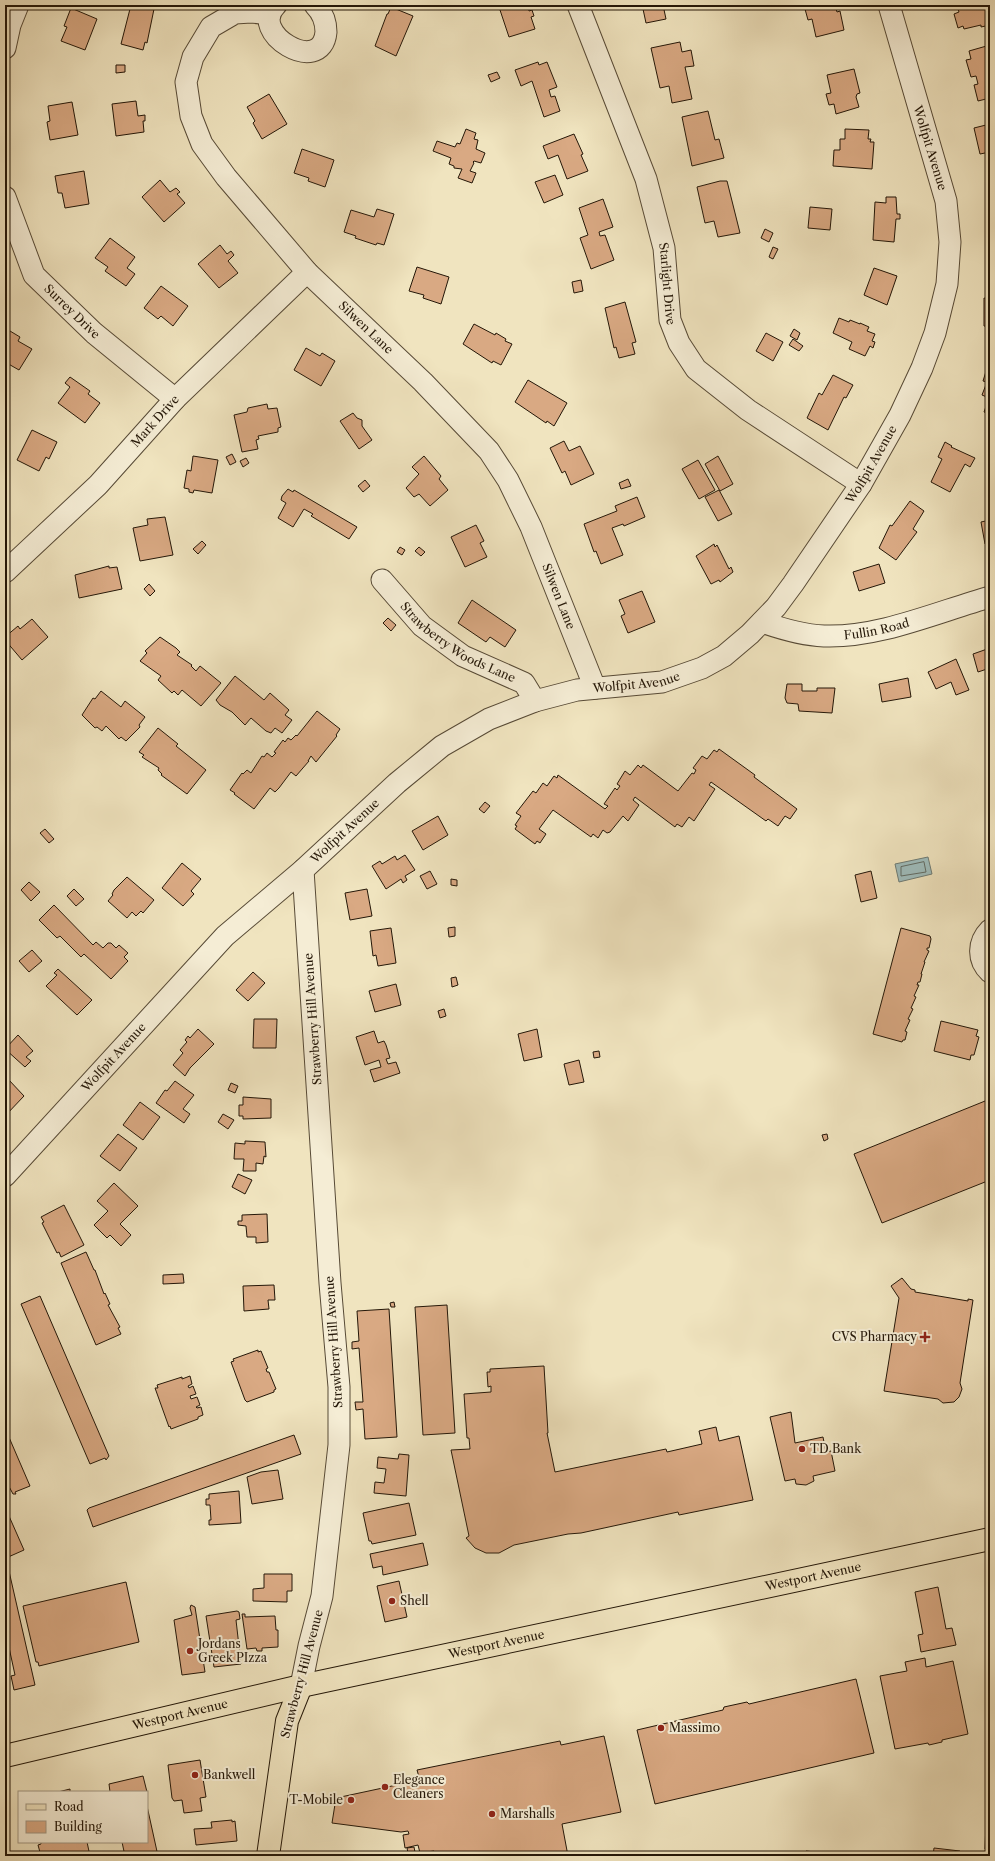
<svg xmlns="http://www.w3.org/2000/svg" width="995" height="1861" font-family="'Libre Caslon Text',serif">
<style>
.water{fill:#9ebcbc;stroke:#6d7a74}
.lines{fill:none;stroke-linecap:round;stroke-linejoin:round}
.shore{stroke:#616a62;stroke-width:1}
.building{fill:#d9a983;stroke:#241708}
.minor-casing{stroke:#574a36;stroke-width:23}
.major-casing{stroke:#241708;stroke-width:24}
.minor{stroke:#f5edd5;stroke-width:21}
.major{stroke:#f0e4bf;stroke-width:22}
.poi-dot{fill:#8f2418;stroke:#f5edd5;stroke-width:1.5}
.labels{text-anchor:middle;stroke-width:4;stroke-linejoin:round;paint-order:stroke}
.street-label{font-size:12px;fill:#241708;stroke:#f5edd5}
.poi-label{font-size:12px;fill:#241708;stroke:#f5edd5;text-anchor:start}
</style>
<rect width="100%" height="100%" fill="#f0e4bf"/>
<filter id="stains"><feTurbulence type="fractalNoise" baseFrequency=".005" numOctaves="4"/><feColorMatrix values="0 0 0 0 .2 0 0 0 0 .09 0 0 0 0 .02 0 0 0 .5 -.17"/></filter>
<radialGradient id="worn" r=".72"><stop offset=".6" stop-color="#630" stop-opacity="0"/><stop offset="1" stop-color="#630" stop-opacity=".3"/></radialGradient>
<path class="water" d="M928 857 932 874 899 882 895 864Z"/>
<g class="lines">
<path class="shore" d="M924 862 926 872 901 876V867Z"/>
</g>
<path class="building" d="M131 5 154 9 147 43 145 42 143 50 121 44Z
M501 5H528L529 11 532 10 534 16 531 17 535 29 509 37 499 7Z
M639 5H663L666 19 646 23 643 9H640Z
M809 5H835L837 12 840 11 844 30 816 37 812 19 808 20 805 9 809 8Z
M974 5H984L987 8 990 7V25L981 27V25L964 29 963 26 958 28 954 14 959 12 958 9Z
M391 7 413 16 396 56 375 46 387 14H388Z
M71 8 97 19 85 50 61 41 67 27 64 26Z
M680 42 682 52 691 50 694 66 685 67 692 99 672 103 669 86 660 88 651 48Z
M990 45V98L978 101 974 85 978 84 976 76 971 77 966 60 971 59 969 51Z
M538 62 539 65 547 62 557 87 549 90 551 97 555 96 560 111 544 117 532 81 521 86 515 70Z
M116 65H125V72L116 73Z
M854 69 860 93 857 94 856 97 859 107 836 114 834 104 829 105 826 94 831 93 827 75Z
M497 72 500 78 491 82 488 75Z
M269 94 287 124 262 139 253 123 255 121 247 107Z
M136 101 138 116 145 115V121H143L144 132 116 136 112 104Z
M72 102 78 135 50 140 47 122 50 121 48 106Z
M708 111 715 140 719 139 724 158 692 166 682 117Z
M990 124V152L980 154 974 128Z
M466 129 476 133 474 139 478 140 476 149 485 153 481 163 474 161 473 162 474 163 470 171 476 173 472 183 458 178 462 169 454 168V166L449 164 451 158 433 151 437 141 455 147 457 143 460 144Z
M845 129 869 130 868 139H871L870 142H874L872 169 833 166 834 150H840V139H845Z
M574 134 583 154 581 155 588 171 567 179 558 155 548 159 543 146Z
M302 149 334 160 325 187 308 181 309 178 294 173Z
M84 171 89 204 65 208 62 193H58L55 176Z
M555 175 563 195 544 203 535 182Z
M160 180 170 192 176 188 180 192 177 194 185 203 164 222 142 197Z
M720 181H727L740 233 718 237 714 221 705 223 697 187Z
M886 197H896L897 214H900V219H896L894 242 873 240 875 202 886 203Z
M603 199 613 227 599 232 600 236 605 235 614 260 591 269 580 238 588 235 579 208Z
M810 207 832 209 830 230 808 228Z
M377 209 394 214 384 245 377 243 376 245 355 238 356 236 344 232 351 210 374 217Z
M765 229 773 233 769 242 761 238Z
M110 238 135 257 127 268 135 274 126 286 105 271 108 267 95 258Z
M220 245 227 254 231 251 234 255 228 261 238 273 219 288 198 264Z
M773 247 778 249 773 259 769 257Z
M417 267 449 277 441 304 423 298 424 295 409 291Z
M874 268 897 276 887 305 864 295Z
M581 280 583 291 574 293 572 282Z
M161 286 188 306 173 326 161 316 158 319 144 308Z
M984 298 990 299V327L984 326Z
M625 302 636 342 632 343 635 354 619 358 616 347 614 348 605 308Z
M839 318 849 322 850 320 860 324V323L869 327 867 331 875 334 872 341 875 342 873 348 870 346 865 356 849 349 852 342 833 333Z
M474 324 495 335 496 333 506 339 505 341 512 344 501 365 493 361 492 363 463 344Z
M5 328 20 337 18 341 32 349 19 370 5 362Z
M794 329 800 333 797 340 790 336Z
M766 333 783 342 773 361 756 351Z
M793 339 803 346 799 351 789 345Z
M306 348 320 356 322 353 335 361 321 386 294 370Z
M988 365 990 366V414L984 412 989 398 982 395 987 382 983 381Z
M833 375 853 385 846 398 844 397 828 430 807 418 819 393 822 395Z
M70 377 90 391 88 394 100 403 85 423 58 403 70 387 65 383Z
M528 380 567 403 554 426 547 421 546 423 515 402Z
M267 404 268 409 277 408 281 427 278 428V432L258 436 259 439 256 440 258 449 242 452 234 415 247 412 248 408Z
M353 413 357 418 362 420V426L372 440 359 449 340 421Z
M32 430 57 442 49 459 46 457 39 471 17 460Z
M564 441 569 451 580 446 594 474 571 485 565 471 562 473 550 448Z
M945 442 952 446 951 447 975 458 970 467 965 464 950 492 931 482 942 459 938 457Z
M232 454 236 462 230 465 226 457Z
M193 456 218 460 212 493 194 490 193 493 189 492V489L184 488 187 470 191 471Z
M424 456 441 476 439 479 448 490 430 506 419 494 414 497 406 488 419 474 412 467Z
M718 456 733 484 720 491 705 464Z
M246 458 249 463 243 467 240 461Z
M698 460 715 490 699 499 682 469Z
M628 479 631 486 621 489 619 483Z
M365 480 370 486 363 492 358 486Z
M288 489 293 492 294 490 357 527 349 539 311 516 313 514 304 509 293 527 278 518 286 503 281 500 282 496Z
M719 490 732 514 718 521 705 497Z
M637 497 645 517 624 526 623 524 612 528 623 555 601 564 596 551 594 552 584 524 617 511 615 506Z
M910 501 924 511 913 529 917 532 896 560 879 548 890 525 892 526Z
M165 517 173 555 140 561 133 528 148 525 147 519Z
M990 520V543L985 544 981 522Z
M476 525 484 541 480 543 487 557 465 567 451 537Z
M202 541 206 545 198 554 193 549Z
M714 544 715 547 717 545 729 569 731 567 733 572 720 582 719 580 711 584 696 556Z
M400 547 405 550 402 555 397 552Z
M419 547 425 552 421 556 415 551Z
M879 564 885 583 859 591 853 572Z
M109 566V568L117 567 122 589 79 598 75 575Z
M149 584 155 591 150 596 144 589Z
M642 591 655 622 628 633 621 616 625 614 619 600Z
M472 600 516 630 505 647 490 637 486 642 458 623Z
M388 618 396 625 391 631 383 623Z
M32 619 48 637 22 660 5 640V637L18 626 20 629Z
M160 637 176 648 180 652 177 655 192 665 191 666 196 671 200 666 221 683 201 706 182 690 178 695 174 691 172 693 158 680 161 676 140 661 147 653 145 651Z
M990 648V668L978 672 973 654Z
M956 659 969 690 956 695 951 682 936 689 928 672Z
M235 676 264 700 270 693 289 710 285 715 292 720 282 733 275 728 271 733 266 731 251 718 245 725 232 712 220 705 216 700Z
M908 678 911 697 882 702 879 684Z
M787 684H802V691H817V688H835L832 713 799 711 798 704 787 703 785 698Z
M101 691 121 707 125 701 145 717 139 725 140 727 126 741 121 737 119 739 106 726 102 731 97 727 95 728 82 715 93 698 95 699Z
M317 711 340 729 336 735 337 736 316 762 311 756 308 761H309L296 776 291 772 279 788 275 792 270 788 254 809 234 794 235 793 230 790 242 773 243 774 247 770 251 773 262 756 264 757 267 753 272 757 276 753 274 752 283 740 285 742 288 738 291 740 296 735 297 736Z
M158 728 178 744 176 746 206 770 187 794 161 775 162 774 158 770 159 768 142 757 144 755 139 752Z
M719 749 755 775 754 777 797 809 790 819 785 816 778 826 768 819 766 821 711 782 709 785 715 789 694 821 689 817 682 827 677 824 675 827 635 797 633 800 639 805 628 821 623 816 610 832 607 833 603 830 598 838 593 834 591 837 553 810 539 829 546 834 540 843 537 841 535 844 515 829 517 826 515 825 521 816 516 813 533 791 536 793 543 783 547 786 554 776 557 778 558 775 605 809 608 806 604 804 615 788 617 790 620 786 617 784 625 771 630 775 638 765 641 768 643 765 678 791 692 773 694 774 696 770 693 768 702 756 707 759 714 750 717 752Z
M485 802 490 806 484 813 479 809Z
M438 816 448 835 423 850 412 831Z
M45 829 54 839 49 843 40 833Z
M405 855 415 870 405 876 407 880 403 883 401 879 386 889 372 866 380 861 382 864 395 856 397 860Z
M182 863 201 879 191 891 194 894 183 906 162 888Z
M430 871 437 884 427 889 420 876Z
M871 871 877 898 861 902 855 875Z
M127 877 154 900 143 913 141 911 136 916 132 912 127 918 108 901 113 895 112 894 114 890Z
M451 879 457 880V886L451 885Z
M29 882 40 892 31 901 21 890Z
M74 889 84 899 76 906 67 896Z
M367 889 372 916 350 920 345 893Z
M54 905 93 945 96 942 103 948 108 943H111L116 948 119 945 128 953 124 957 128 961 111 979 84 954 81 957 60 936 57 938 39 920Z
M455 927V936L449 937 448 928Z
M391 928 396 963 378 966 376 955 373 956 370 931Z
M901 928 930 936 931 939 929 948H927V950L929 951 924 962H925L921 974H922L920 982H918L917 985H919L914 996 916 997 911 1008 913 1009 908 1019 910 1020 905 1031 907 1032 905 1040H903L902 1042 873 1034Z
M32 950 42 961 29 972 19 961Z
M58 969 92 1000 77 1015 46 986 57 975 54 973Z
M253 972 265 983 248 1001 236 990Z
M456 977 458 985 452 987 451 978Z
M396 984 401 1005 375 1012 369 991Z
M444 1009 446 1016 440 1018 438 1011Z
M254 1019H277L276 1048H253Z
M941 1021 978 1030 976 1036 979 1037 974 1055H971L970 1060 934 1051Z
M198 1029 214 1044 190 1068 185 1076 173 1065 183 1053 180 1050 187 1042 185 1040 188 1036 190 1038Z
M537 1029 542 1057 524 1061 518 1034Z
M374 1031 378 1043 384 1041 386 1045 390 1058 386 1059 388 1064 396 1062 400 1073 374 1082 370 1070 381 1067 379 1060 365 1065 356 1037Z
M18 1035 33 1051 26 1057 31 1061 25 1067 5 1049Z
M599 1051 600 1057 594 1058 593 1052Z
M579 1060 584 1082 569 1085 564 1064Z
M8 1079 24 1096 5 1116V1082Z
M175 1081 194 1095 183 1109 190 1114 184 1123 156 1103 165 1090 167 1091Z
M231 1083 238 1086 235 1093 228 1090Z
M243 1097 271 1099V1118L243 1119V1116H239V1105H243Z
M990 1099V1180L882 1223 854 1154Z
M140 1102 160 1117 143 1140 123 1125Z
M223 1114 234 1120 228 1129 218 1122Z
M118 1134 137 1148 120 1171 100 1156Z
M827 1134 828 1139 824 1141 822 1135Z
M245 1141 265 1142 266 1157 264 1156 263 1164 256 1163V1171H243L244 1159H234L235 1143 245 1144Z
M238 1174 252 1180 245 1194 232 1187Z
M114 1183 138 1206 120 1224 131 1235 121 1246 110 1235 107 1238 94 1225 108 1211 97 1201Z
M64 1205 84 1245 61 1257 59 1252 57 1253 42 1223 44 1222 41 1217Z
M267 1214 268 1242 256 1243V1237H247L246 1226 238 1225V1221H242V1215Z
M86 1252 94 1270H95L104 1294 105 1293 110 1304 108 1305 120 1327 118 1328 121 1334 96 1345 61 1263Z
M183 1274 184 1283 163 1284V1275Z
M902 1278 911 1289 915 1290V1292L968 1301V1299L973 1300 960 1383 962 1389 959 1397 954 1402 943 1403 938 1399 884 1391 899 1298 891 1286Z
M274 1285 275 1300H268L269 1309 244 1311 243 1286Z
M40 1296 109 1456 106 1460 105 1458 90 1464 21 1304Z
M394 1302 395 1307H391L390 1303Z
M447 1305 455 1433 423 1435 415 1307Z
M389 1309 397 1437 365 1439 363 1409 356 1410 355 1402H363L359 1348 352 1349V1342L359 1341 357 1311Z
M258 1350V1352L261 1351 268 1368 266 1369 267 1372H269L276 1389 274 1390V1392L247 1402 245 1400 231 1362 234 1361 233 1359Z
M544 1366 548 1433H547L555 1472 666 1449 667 1452 702 1444 699 1431 716 1427 719 1441 739 1436 753 1500 679 1515 678 1512 581 1533 568 1534 514 1545 499 1553H486L475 1548 466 1538 469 1536 451 1450 470 1449 469 1438H467L464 1394 491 1392V1386L488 1387 487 1372H490V1369Z
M190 1376 192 1384 188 1386 189 1388 193 1386 196 1394 190 1396 191 1399 197 1397 200 1405 196 1407 197 1408 201 1407 203 1415 198 1417V1419L171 1429 170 1426 169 1427 155 1388H158L157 1385 182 1377V1379Z
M791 1412 795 1443 823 1437 826 1452 831 1451 835 1471 813 1476 814 1481 806 1485 796 1484 795 1479 785 1481 770 1417Z
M5 1428 30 1486 15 1492 16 1494H13L5 1479Z
M294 1435 301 1454 93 1527 87 1510 89 1508Z
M399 1454 409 1455 406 1496 374 1493 375 1482 384 1483 386 1469 377 1468 378 1457 398 1459Z
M278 1470 283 1499 252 1504 247 1477 261 1472Z
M239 1491 241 1523 209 1525V1520H211L210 1505H206V1499H209V1494Z
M409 1503 416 1535 372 1544 371 1541H369L363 1513Z
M5 1507 24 1550 6 1558 35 1685 14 1690 11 1676 15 1675 5 1629Z
M423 1543 428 1565 383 1575 382 1566 373 1568 370 1554Z
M264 1574H292V1591H287V1602L253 1601V1589L264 1588Z
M399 1581 407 1617 385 1622 377 1586Z
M126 1582 139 1642 39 1666 38 1662H36L23 1606Z
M938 1587 946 1629 952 1628 956 1645 921 1652 918 1635 923 1634 915 1592Z
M191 1605 195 1607 205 1672 182 1675 174 1620 192 1615 190 1608Z
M237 1611 239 1612 240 1619 236 1620 241 1664 214 1667 206 1616Z
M242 1614H245V1617L275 1616 276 1630H278V1647L262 1648V1651H257L256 1648 247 1649Z
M925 1658 926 1667 953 1661 968 1734 942 1740V1742L929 1745 928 1743 895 1749 880 1676 907 1671 905 1662Z
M856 1679 874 1753 655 1804 637 1730 723 1710 724 1707 747 1702 749 1704Z
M604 1736 621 1812 562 1824 568 1856H435L434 1851 420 1853 418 1845 405 1848 403 1835 409 1834 408 1831 401 1832 332 1823 336 1798 406 1783 409 1780 419 1777 417 1770 560 1741 561 1745Z
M200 1760 206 1797 200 1798 202 1811 184 1813 182 1800 174 1801 172 1798 168 1765Z
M143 1776 147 1792H110L109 1784Z
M70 1789V1792H75H58Z
M147 1806 158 1856H125L122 1842H147Z
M232 1820V1822L235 1821 237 1841 196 1845 194 1829 212 1828 211 1822Z
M986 1822 990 1823V1849H985Z
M41 1842H87L90 1856H41L38 1845 41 1844Z
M414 1847 415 1852 408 1853 407 1848Z
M934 1848 960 1851V1856H933Z
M806 1851 842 1855V1856H806Z
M165 1852 241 1853V1856H166Z"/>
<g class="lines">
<defs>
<g id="minor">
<path d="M276 5C246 32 322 78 326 32 326 21 323 13 315 5"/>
<path id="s1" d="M578 5 646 179 664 248 670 320 679 343 696 369 748 410 861 484"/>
<path id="s2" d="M270 14 251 12 235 13 211 27 193 57 186 82 191 116 202 144 226 177 307 272 423 382 489 451 508 480 531 527 595 688"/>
<path d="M5 48 10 25 18 5"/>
<path id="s3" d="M5 197 34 275 94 333 175 399"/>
<path id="s4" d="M5 572 98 485 175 399 307 272"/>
<path id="s5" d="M382 580 422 626 463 656 524 683 535 701"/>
<path id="s6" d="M762 622C782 629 802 635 824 636 879 638 937 612 990 597"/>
<path d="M990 930C978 942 977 960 990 972"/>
<path id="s7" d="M5 1176 225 936 303 870 397 783 442 746 489 719 535 701 577 690 662 682 702 668 724 656 750 634 776 607 793 584 861 484 900 415 922 368 935 333 947 284 950 242 946 201 889 5"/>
<path d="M301 1686 309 1646 322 1596 339 1445V1387L330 1283 303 870"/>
</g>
<g id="major">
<path id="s8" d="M5 1756 301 1686 990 1539"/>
<path d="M268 1856 287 1721 301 1686"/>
</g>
</defs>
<use href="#minor" class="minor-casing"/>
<use href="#major" class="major-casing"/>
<use href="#minor" class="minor"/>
<use href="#major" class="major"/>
</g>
<g class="poi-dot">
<path d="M923 1331h4v4h4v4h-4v4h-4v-4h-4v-4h4z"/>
<circle cx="802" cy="1449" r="4"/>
<circle cx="392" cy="1601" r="4"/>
<circle cx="190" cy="1651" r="4"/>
<circle cx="661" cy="1728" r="4"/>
<circle cx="195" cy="1775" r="4"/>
<circle cx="385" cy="1787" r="4"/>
<circle cx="351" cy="1800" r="4"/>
<circle cx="492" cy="1814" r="4"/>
</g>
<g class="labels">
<g class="street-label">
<text transform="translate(930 148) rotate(73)" y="4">Wolfpit Avenue</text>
<text dy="4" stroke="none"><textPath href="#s1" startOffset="294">Starlight Drive</textPath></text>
<text dy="4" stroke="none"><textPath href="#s3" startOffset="136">Surrey Drive</textPath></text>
<text dy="4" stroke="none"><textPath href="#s2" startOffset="435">Silwen Lane</textPath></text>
<text dy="4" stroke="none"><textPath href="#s4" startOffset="213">Mark Drive</textPath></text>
<text dy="4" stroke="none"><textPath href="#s7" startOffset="1157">Wolfpit Avenue</textPath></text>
<text dy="4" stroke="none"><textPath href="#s2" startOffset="771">Silwen Lane</textPath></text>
<text dy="4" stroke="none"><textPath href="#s6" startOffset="117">Fullin Road</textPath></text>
<text dy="4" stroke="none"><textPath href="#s5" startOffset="100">Strawberry Woods Lane</textPath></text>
<text dy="4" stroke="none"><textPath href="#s7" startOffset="821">Wolfpit Avenue</textPath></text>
<text dy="4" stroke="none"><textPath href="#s7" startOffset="485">Wolfpit Avenue</textPath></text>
<text transform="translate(313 1019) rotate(-94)" y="4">Strawberry Hill Avenue</text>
<text dy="4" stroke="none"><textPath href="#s7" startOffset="161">Wolfpit Avenue</textPath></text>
<text transform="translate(334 1342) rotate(-94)" y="4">Strawberry Hill Avenue</text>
<text dy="4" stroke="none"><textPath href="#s8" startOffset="828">Westport Avenue</textPath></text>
<text dy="4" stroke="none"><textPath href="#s8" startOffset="504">Westport Avenue</textPath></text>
<text transform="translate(302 1674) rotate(-75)" y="4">Strawberry Hill Avenue</text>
<text dy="4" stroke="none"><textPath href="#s8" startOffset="180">Westport Avenue</textPath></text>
</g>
<g class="poi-label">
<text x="917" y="1341" text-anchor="end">CVS Pharmacy</text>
<text x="810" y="1453">TD Bank</text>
<text x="400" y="1605">Shell</text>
<text x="198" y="1648">Jordans<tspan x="198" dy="14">Greek PIzza</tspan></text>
<text x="669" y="1732">Massimo</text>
<text x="203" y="1779">Bankwell</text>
<text x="393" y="1784">Elegance<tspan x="393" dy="14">Cleaners</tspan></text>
<text x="343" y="1804" text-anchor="end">T-Mobile</text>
<text x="500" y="1818">Marshalls</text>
</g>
</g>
<rect width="995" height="1861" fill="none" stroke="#f0e4bf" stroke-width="20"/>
<rect x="6" y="6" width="983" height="1849" fill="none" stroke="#241708" stroke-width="2"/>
<rect x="10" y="10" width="975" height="1841" fill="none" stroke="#241708"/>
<rect x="18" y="1791" width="130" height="52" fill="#f5edd5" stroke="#a19783"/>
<rect x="26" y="1804" width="20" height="6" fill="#f0e4bf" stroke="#a19783"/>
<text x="54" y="1811" font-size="12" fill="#241708">Road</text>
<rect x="26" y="1821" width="20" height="12" fill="#d9a983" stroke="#a19783"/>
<text x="54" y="1831" font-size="12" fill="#241708">Building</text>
<rect width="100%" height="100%" filter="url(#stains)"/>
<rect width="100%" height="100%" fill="url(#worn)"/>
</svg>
